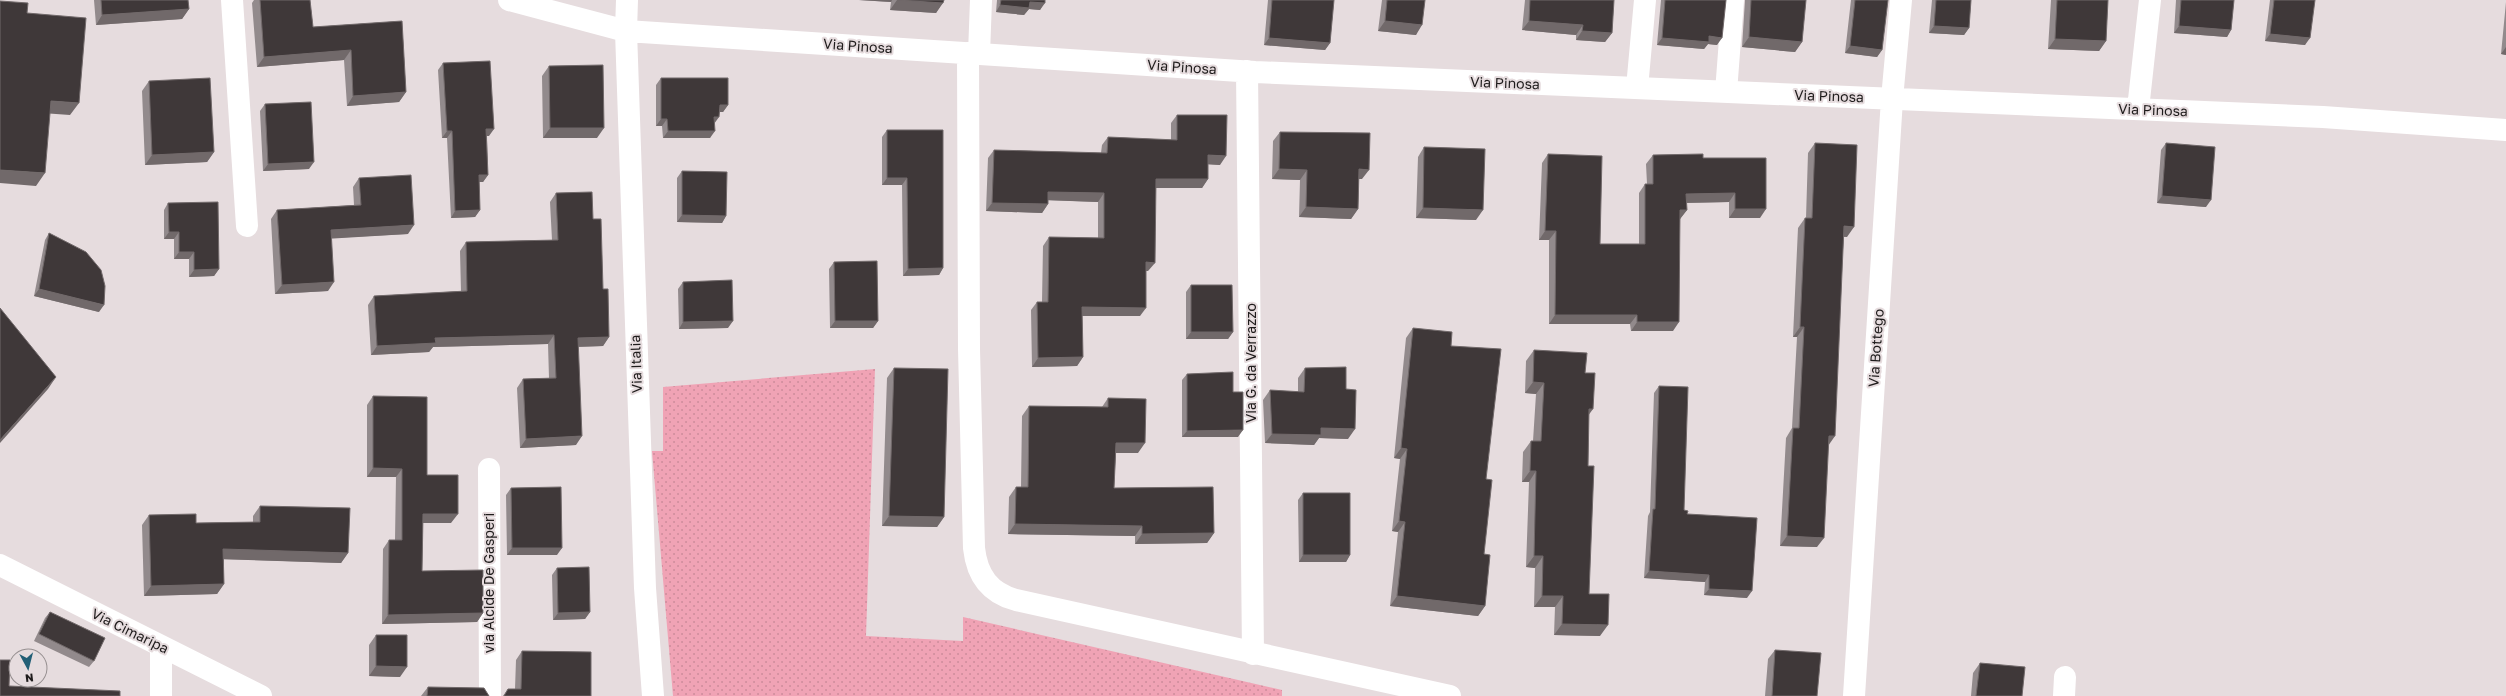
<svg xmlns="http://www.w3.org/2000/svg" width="2506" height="696" font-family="'Golos Text',sans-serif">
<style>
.grass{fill:url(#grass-dots)}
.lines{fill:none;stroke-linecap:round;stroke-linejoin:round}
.street{stroke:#fff;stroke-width:22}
.wall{fill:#928a8c}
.shaded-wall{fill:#71696a}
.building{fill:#3f3839;stroke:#71696a}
.labels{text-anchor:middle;stroke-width:4;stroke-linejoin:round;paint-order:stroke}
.street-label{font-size:14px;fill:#1f1c1c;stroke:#e6dcde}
</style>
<defs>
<pattern id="grass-dots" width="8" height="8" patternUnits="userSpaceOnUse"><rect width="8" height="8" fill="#f0a3b5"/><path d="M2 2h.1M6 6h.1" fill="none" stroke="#cd8c9b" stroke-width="1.8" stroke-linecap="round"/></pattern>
</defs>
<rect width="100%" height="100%" fill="#e6dcde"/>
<path class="grass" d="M875 369 866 636 963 641V617L1282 690V696H673L652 451H663V387Z"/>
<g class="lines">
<path class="street" d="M232 0 247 226
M509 0 626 31 1255 72 2323 117 2506 130
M627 0 626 31 645 588 653 696
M968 53 969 349 974 548C977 576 990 593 1016 600L1450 696
M979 54 981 0
M1247 71 1253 654
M1637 88 1645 0
M1726 92 1733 0
M2138 109 2150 0
M489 469 490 696
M0 565 261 696
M161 646V696
M1854 696 1892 99 1901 0
M2064 696 2065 677"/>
</g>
<path class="wall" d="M94 0H188L189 9 182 19 96 25Z
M254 0H310L313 27 402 21 406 92 399 102 347 106 344 60 257 67 252 3Z
M859 0H944L936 13 890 10 891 2Z
M997 0H1045L1040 10 1029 9 1024 15 996 12Z
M1268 0H1334L1330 43 1325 50 1264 45Z
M1382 0H1425L1416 35 1378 31Z
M1525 0H1614L1612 33 1605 42 1576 40V35L1522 30Z
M1661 0H1726L1717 45 1708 44 1704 49 1657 45Z
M1745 0H1806L1802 42 1795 52 1742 47Z
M1851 0H1888L1882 50 1877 57 1845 53Z
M1932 0H1971L1969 28 1964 35 1929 33Z
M2051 0H2108L2106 41 2099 51 2048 49Z
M2176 0H2234L2231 30 2227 37 2174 33Z
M2270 0H2315L2305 45 2265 41Z
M2506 2V55L2501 54Z
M443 63 489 136H487L488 175 483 182H479L480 210 475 217 451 218 447 138H442L438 70Z
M549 66 597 138H543L542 76Z
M661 78 728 105 723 112H719L714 124 710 138H663L662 126H656V85Z
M149 81 214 152 207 162 145 165 142 91Z
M265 104 309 169 263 171 260 111Z
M1177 115 1220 165 1208 164V179L1202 188H1156L1148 271H1146L1140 316H1082L1083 357 1077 366 1032 367 1031 310 1037 302H1042L1043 246 1049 237 1098 238V202L1048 200V204L1042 213 986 211 988 158 994 150 1101 153 1102 145 1108 137 1171 140V123Z
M887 130 943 268 939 275 903 276 902 185H882V137Z
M1280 132 1362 179H1359L1358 209 1351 219 1299 217 1300 180 1272 179 1273 141Z
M1815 143 1847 237H1844L1828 446 1817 547 1780 546 1786 438 1792 428 1797 337H1793L1798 228 1805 218H1806L1808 153Z
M2166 143 2206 207 2157 203 2161 150Z
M1424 147 1476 220 1416 218 1418 157Z
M1548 154 1600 244H1639V193L1645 184H1647L1646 164 1653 155 1703 158 1760 218H1729V202L1686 203 1687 210 1680 219 1673 331H1631L1630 324H1549V240H1539L1542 163Z
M682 171 726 216 722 223 677 222V178Z
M359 178 408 234 332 238 328 291 275 294 271 219 277 210 354 205 353 187Z
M556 193 593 219 609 337 603 346 578 347 576 445 520 448 517 388 523 379 549 378 548 344 433 347 429 352 371 355 368 305 374 296 461 291 460 251 466 242 552 240 550 202Z
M168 203 219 269 214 276 189 277V259H174V239H164V210Z
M49 233 99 312 34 296 45 240Z
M834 262 878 321 873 328H830L829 269Z
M683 282 728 328 679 329 678 289Z
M1191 285 1233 332 1228 339H1186V292Z
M1413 328 1451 346 1486 479 1484 554 1485 606 1478 616 1390 606 1398 532 1392 531 1400 459 1394 458 1406 338Z
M1534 350 1585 373 1589 414 1588 466 1589 594 1600 636 1554 635 1555 607H1534L1535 568 1526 567 1529 482H1522L1523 452 1531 441H1533L1536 394 1525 393 1526 361Z
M894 368 944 517 937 527 882 526 887 378Z
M1305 368 1346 389 1348 439 1319 438 1314 445 1265 443 1263 400 1270 390 1298 392V378Z
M1187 374 1238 437H1182V380Z
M1659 386 1684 510 1687 514 1747 598 1704 595 1705 582 1644 578 1648 516 1650 512 1654 393Z
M373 396 427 475 451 523H423L422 571 483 613 477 622 382 624 383 549 389 540H395L396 477H367V405Z
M1108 398 1138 453H1116L1114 488 1214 533 1207 543 1135 544V536L1008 534 1009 497 1016 487H1021L1022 416 1029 406 1102 407Z
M511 488 557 555H507L506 495Z
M1303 493 1350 555 1346 562H1299L1298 500Z
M260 506 348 553 341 563 224 559V584L217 594 144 596 142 525 149 515 196 523 253 522V516Z
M557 568 590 612 585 619 553 620 552 575Z
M50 612 94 661 89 667 34 641 45 618Z
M376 635 400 677 369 676V645Z
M1775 650 1817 696H1765L1768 659Z
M522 651 591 696H503L508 689H515L516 660Z
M1980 663 2022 696H1971L1973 673Z
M428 687 489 696H421Z"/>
<path class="shaded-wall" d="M859 0H892L891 2Z
M897 0 943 3 936 13 890 10Z
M1030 2 1045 3 1040 10 1029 9 1024 15 996 12 1000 5Z
M189 9 182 19 96 25 102 15Z
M1385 21 1422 25 1416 35 1378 31Z
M1529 21 1583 25 1576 35 1522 30Z
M1934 26 1969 28 1964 35 1929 33Z
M2179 26 2231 30 2227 37 2174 33Z
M1582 31 1612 33 1605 42 1576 40Z
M2270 34 2310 38 2305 45 2265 41Z
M1709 36 1722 38 1717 45 1708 44 1704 49 1657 45 1662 38Z
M1749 37 1802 42 1795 52 1742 47Z
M1269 38 1330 43 1325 50 1264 45Z
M2055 39 2106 41 2099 51 2048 49Z
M1850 46 1882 50 1877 57 1845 53Z
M2506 47V55L2501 54Z
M351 50 344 60 257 67 264 57Z
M406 92 399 102 347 106 353 96Z
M51 101 79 103 70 115 42 113Z
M720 105H728L723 112H715Z
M714 117H719L714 124Z
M661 119H667L662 126H656Z
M550 128H604L597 138H543Z
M486 129H494L489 136H482Z
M447 131H452L447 138H442Z
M668 131H715L710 138H663Z
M214 152 207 162 145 165 152 155Z
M1208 155 1226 156 1220 165 1202 164Z
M314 162 309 169 263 171 268 164Z
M1279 169 1307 170 1300 180 1272 179Z
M1359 169 1369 170 1362 179H1352Z
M0 170 45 173 36 186 0 183Z
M479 175H488L483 182H474Z
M887 178H907L902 185H882Z
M1156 179H1208L1202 188H1150Z
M1048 192 1104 193 1098 202 1042 200Z
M1735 193 1729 202 1680 203 1686 194Z
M2162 196 2211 200 2206 207 2157 203Z
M992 203 1048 204 1042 213 986 211Z
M1306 207 1358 209 1351 219 1299 217Z
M1423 208 1483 210 1476 220 1416 218Z
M1735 209H1766L1760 218H1729Z
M480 210 475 217 451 218 455 211Z
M1680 210H1687L1680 219H1673Z
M682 215 726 216 722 223 677 222Z
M414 225 408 234 325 239 331 230Z
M1844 226 1854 227 1847 237 1837 236Z
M1545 231H1556L1549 240H1539Z
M169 232H179L174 239H164Z
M179 252H194L189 259H174Z
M1146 262 1155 263 1148 271H1140Z
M943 268 939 275 903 276 908 269Z
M219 269 214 276 189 277 194 270Z
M334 282 328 291 275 294 282 285Z
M39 289 104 305 99 312 34 296Z
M1082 307 1146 308 1140 316H1076Z
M1555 315H1637L1630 324H1549Z
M733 321 728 328 679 329 683 322Z
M835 321H878L873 328H830Z
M1637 322H1679L1673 331H1631Z
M1800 327H1804L1797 337H1793Z
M1191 332H1233L1228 339H1186Z
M554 335 548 344 433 347 429 352 371 355 377 346 435 338Z
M609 337 603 346 571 347 578 338Z
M1083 357 1077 366 1032 367 1038 358Z
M56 377 48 389 0 443V440Z
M1533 382 1544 383 1536 394 1525 393Z
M1589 409H1593L1585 420Z
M1321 428 1355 429 1348 439 1319 438 1314 445 1265 443 1272 434Z
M1243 430 1238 437H1182L1187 431Z
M582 436 576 445 520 448 526 439Z
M1829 436H1835L1828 446Z
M1116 443H1145L1138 453H1109Z
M1401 448 1407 449 1400 459 1394 458Z
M373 468 402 469 396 477H367Z
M1530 471H1536L1529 482H1522Z
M423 514H458L451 523H417Z
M889 516 944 517 937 527 882 526Z
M1399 521 1405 522 1398 532 1392 531Z
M1015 524 1142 526 1135 536 1008 534Z
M1214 533 1207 543 1135 544 1142 534Z
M1787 536 1824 538 1817 547 1780 546Z
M512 548H562L557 555H507Z
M223 549 348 553 341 563 216 559Z
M1303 555H1350L1346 562H1299Z
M1534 556H1543L1535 568 1526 567Z
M1649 571 1709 575 1705 582 1644 578Z
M224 584 217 594 144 596 151 586Z
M1709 589 1752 591 1747 598 1704 595Z
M1397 596 1485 606 1478 616 1390 606Z
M1542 596H1563L1555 607H1534Z
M590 612 585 619 553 620 558 613Z
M483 613 477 622 382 624 388 615Z
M1562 624 1608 625 1600 636 1554 635Z
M376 666 407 667 400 677 369 676Z"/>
<path class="building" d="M101 0H188L189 9 102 15Z
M260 0H310L313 27 402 21 406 92 353 96 351 50 264 57Z
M897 0H944L943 3Z
M1001 0H1045V3L1030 2 1029 8 1000 5Z
M1272 0H1334L1330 43 1269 38Z
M1387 0H1425L1422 25 1385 21Z
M1530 0H1614L1612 33 1582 31 1583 25 1529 21Z
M1665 0H1726L1722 38 1709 36V42L1662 38Z
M1751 0H1806L1802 42 1749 37Z
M1855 0H1888L1882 50 1850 46Z
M1936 0H1971L1969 28 1934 26Z
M2057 0H2108L2106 41 2055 39Z
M2181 0H2234L2231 30 2179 26Z
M2274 0H2315L2310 38 2270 34Z
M0 1 28 3 27 13 86 18 79 103 51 101 45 173 0 170Z
M490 61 494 129H486L488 175H479L480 210 455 211 452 131H447L443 63Z
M603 65 604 128H550L549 66Z
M210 78 214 152 152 155 149 81Z
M661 78H728V105H720L719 117H714L715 131H668L667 119H661Z
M311 102 314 162 268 164 265 104Z
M1177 115H1227L1226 156 1208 155V179H1156L1155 263 1146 262V308L1082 307 1083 357 1038 358 1037 302H1048L1049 237 1104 238V193L1048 192V204L992 203 994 150 1107 153 1108 137 1177 140Z
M887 130H943V268L908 269 907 178H887Z
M1280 132 1370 133 1369 170 1359 169 1358 209 1306 207 1307 170 1279 169Z
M1815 143 1857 145 1854 227 1844 226 1835 436H1829L1824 538 1787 536 1793 428H1799L1804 327H1800L1805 218H1812Z
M2166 143 2215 147 2211 200 2162 196Z
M1424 147 1485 149 1483 210 1423 208Z
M1548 154 1602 156 1600 244H1645V184H1653V155L1703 154V158H1766V209H1735V193L1686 194 1687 210H1680L1679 322H1637V315H1555L1556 231H1545Z
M682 171 727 172 726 216 682 215Z
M411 175 414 225 331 230 334 282 282 285 277 210 361 205 359 178Z
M592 192 593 219H601L603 289H608L609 337 578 338 582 436 526 439 523 379 556 378 554 335 435 338 436 343 377 346 374 296 467 291 466 242 558 240 556 193Z
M218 202 219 269 194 270V252H179V232H169L168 203Z
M49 233 86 252 101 270 105 286 104 305 39 289Z
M877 261 878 321H835L834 262Z
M732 280 733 321 683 322V282Z
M1191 285H1232L1233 332H1191Z
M0 308 56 377 0 440Z
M1413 328 1452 332 1451 346 1501 349 1486 479 1492 480 1484 554 1490 555 1485 606 1397 596 1405 522 1399 521 1407 449 1401 448Z
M1534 350 1587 353 1585 373H1595L1593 409H1589L1588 466H1594L1589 594H1609L1608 625 1562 624 1563 596H1542L1543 556H1534L1536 471H1530L1531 441H1541L1544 383 1533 382Z
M1346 367V389L1356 390 1355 429 1321 428V435L1272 434 1270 390 1304 392 1305 368Z
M894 368 948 369 944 517 889 516Z
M1233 372V392H1243V430L1187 431V374Z
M1659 386 1688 387 1684 510 1688 511 1687 514 1757 518 1752 591 1709 589V575L1649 571 1653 509H1655Z
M373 396 427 397V475H458V514H423L422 571 483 570V613L388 615 389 540H402V469L373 468Z
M1108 398 1146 399 1145 443H1116L1114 488 1213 487 1214 533 1142 534V526L1015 524 1016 487H1028L1029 406 1108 407Z
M561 487 562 548H512L511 488Z
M1303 493H1350V555H1303Z
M260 506 350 508 348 553 223 549 224 584 151 586 149 515 196 514V523L260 522Z
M589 567 590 612 558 613 557 568Z
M50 612 105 638 94 661 39 634Z
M376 635H407V667L376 666Z
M1775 650 1821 653 1817 696H1772Z
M522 651 591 652V696H504L508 689H521Z
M0 660H10L9 686 120 691V696H0Z
M1980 663 2025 667 2022 696H1976Z
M428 687 484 688 489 696H427Z"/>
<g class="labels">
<g class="street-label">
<text transform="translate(858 46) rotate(4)" y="5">Via Pinosa</text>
<text transform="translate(1182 67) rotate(4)" y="5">Via Pinosa</text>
<text transform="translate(1505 83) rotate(2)" y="5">Via Pinosa</text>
<text transform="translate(1829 96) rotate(2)" y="5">Via Pinosa</text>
<text transform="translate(2153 110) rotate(2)" y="5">Via Pinosa</text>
<text transform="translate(1876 348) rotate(-86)" y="5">Via Bottego</text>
<text transform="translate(1251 363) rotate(-90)" y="5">Via G. da Verrazzo</text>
<text transform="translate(636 364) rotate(-92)" y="5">Via Italia</text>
<text transform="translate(489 583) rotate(-90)" y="5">via Alcide De Gasperi</text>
<text transform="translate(130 631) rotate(26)" y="5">Via Cimaripa</text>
</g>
</g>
<g transform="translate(28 668) rotate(173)"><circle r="19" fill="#e6dcde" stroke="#968f90"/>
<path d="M0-3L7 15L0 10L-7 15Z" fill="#225f76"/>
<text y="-6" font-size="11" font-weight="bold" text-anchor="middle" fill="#1f1c1c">N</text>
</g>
</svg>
